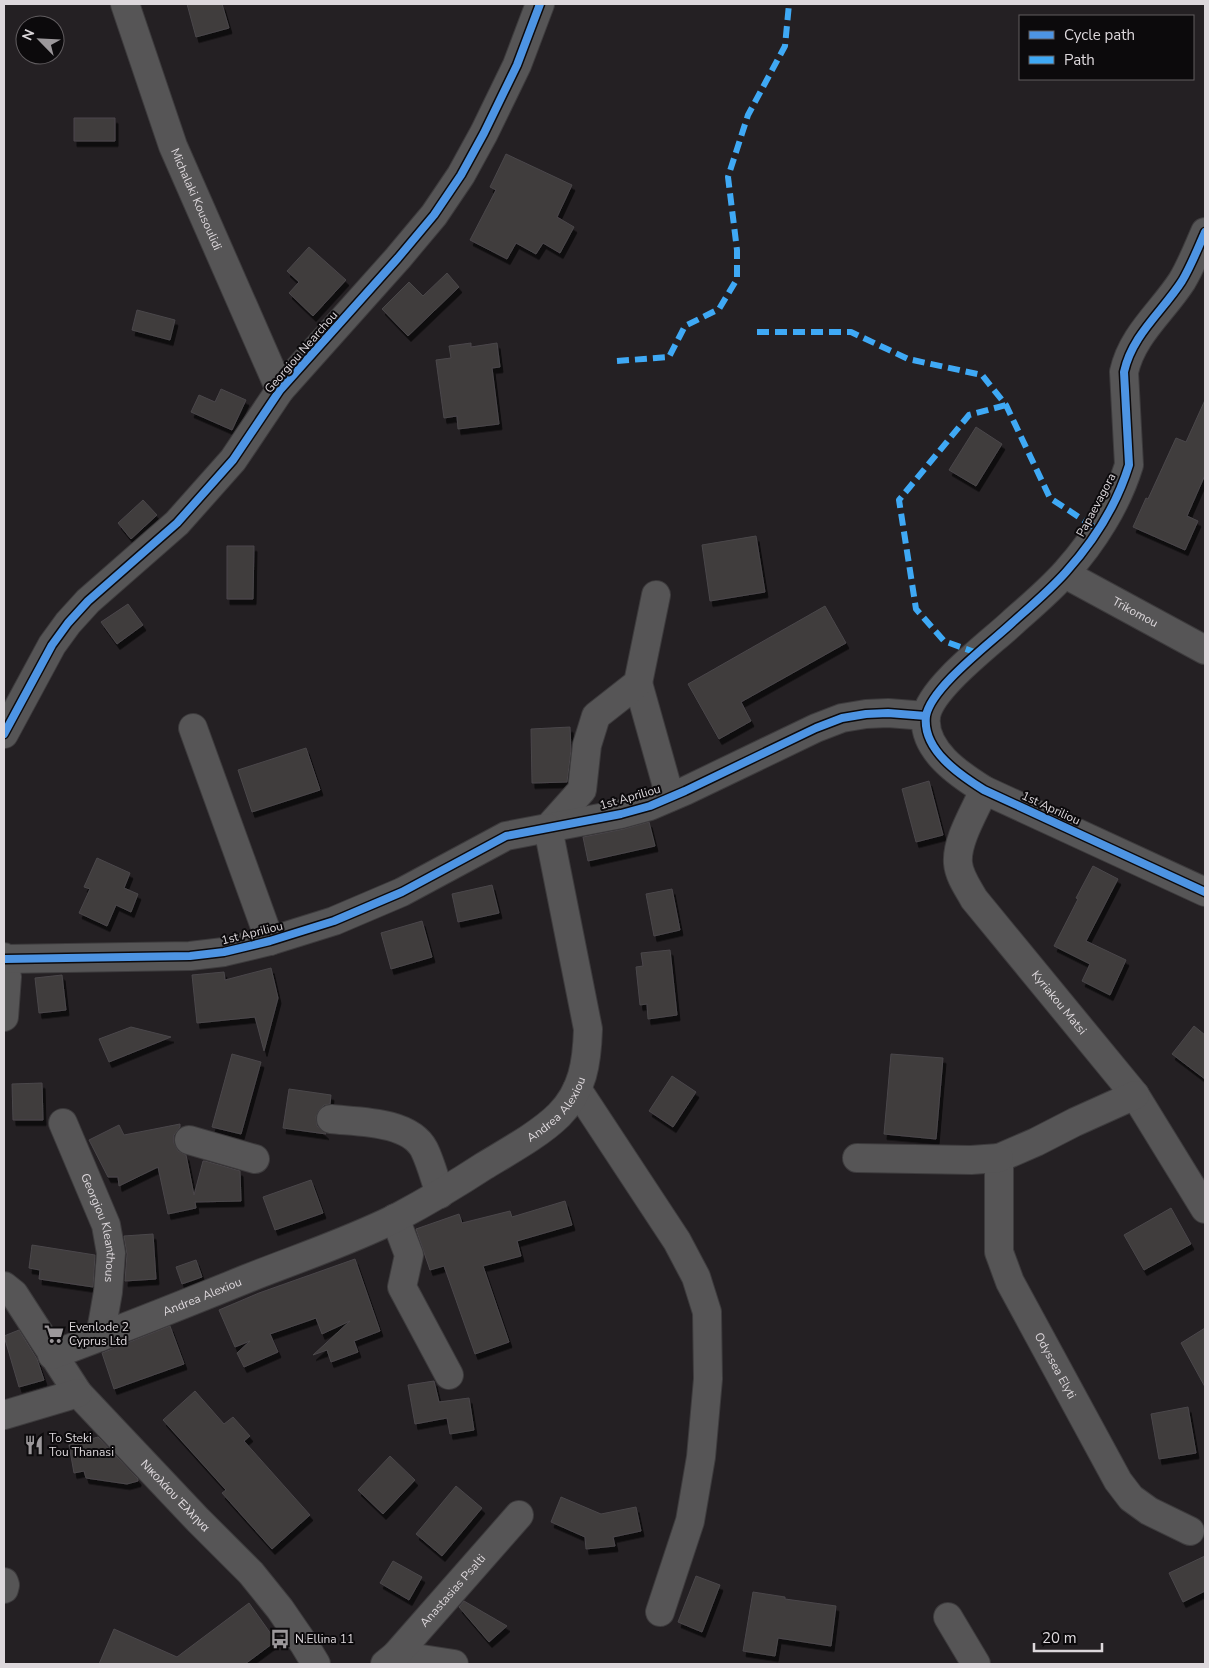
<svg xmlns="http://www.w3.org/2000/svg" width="1209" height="1668" font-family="'Nunito Sans',sans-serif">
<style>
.building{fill:#403c3e;stroke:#4a474a;filter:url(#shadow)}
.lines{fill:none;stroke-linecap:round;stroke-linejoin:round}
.minor-casing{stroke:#3d3b3d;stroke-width:30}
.minor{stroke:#565556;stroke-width:28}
.quiet{stroke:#3fa9f5;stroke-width:6;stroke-dasharray:12 6;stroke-linecap:butt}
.cycleway-casing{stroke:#0c0a0c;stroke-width:11}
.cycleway{stroke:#4d94e3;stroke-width:8}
.labels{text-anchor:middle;stroke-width:4;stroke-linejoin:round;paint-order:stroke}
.street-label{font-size:12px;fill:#ddd8dc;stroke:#0c0a0c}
.poi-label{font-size:12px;fill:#ddd8dc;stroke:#0c0a0c;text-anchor:start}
</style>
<defs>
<filter id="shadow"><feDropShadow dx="3" dy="5.5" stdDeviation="0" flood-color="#0009"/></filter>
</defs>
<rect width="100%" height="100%" fill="#242023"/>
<path class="building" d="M187 4H222L229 28 196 37Z
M74 118H115V141H74Z
M506 154 572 185 557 217 574 227 560 253 543 243 536 254 516 243 507 259 470 240 496 190 490 187Z
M309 247 346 280 313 316 289 293 299 282 287 271Z
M447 273 459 287 408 336 382 309 409 282 423 296Z
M137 310 175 320 170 340 132 330Z
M471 343V347L497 343 500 367 492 368 499 424 458 429 457 416 444 418 436 360 451 358 449 346Z
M221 389 246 400 232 430 191 412 199 395 215 402Z
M1205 400V475L1187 516 1198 521 1185 550 1133 527 1146 498 1148 499 1176 438 1186 442Z
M976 427 1002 444 976 486 949 470Z
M143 500 157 515 131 539 118 523Z
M756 536 765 592 710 601 702 545Z
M227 546H254L253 599H227Z
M128 604 143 625 117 644 101 622Z
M825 606 846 643 741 702 751 721 719 739 688 684Z
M570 727 571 750 567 782 532 783 531 729Z
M306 748 320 790 252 812 238 770Z
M929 781 943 835 916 842 902 789Z
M649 822 655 846 588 861 583 837 624 829Z
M97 858 130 873 124 888 138 894 131 912 116 905 107 926 79 913 90 889 84 887Z
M1093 866 1118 879 1086 941 1126 960 1110 995 1082 981 1090 964 1054 946 1078 899 1076 898Z
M492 885 499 913 458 922 452 894Z
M672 889 680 930 654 936 646 894Z
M422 921 432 957 391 969 381 933Z
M670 950 677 1015 648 1019 647 1004 640 1005 636 967 643 966 641 953Z
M271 968 278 998 264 1051 255 1017 197 1023 192 975 224 972 225 980Z
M62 975 66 1010 39 1013 35 978Z
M1194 1026 1205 1035V1079L1172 1054Z
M131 1027 171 1037 109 1062 99 1039Z
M232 1054 261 1062 241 1134 212 1127Z
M891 1054 943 1058 936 1139 884 1134Z
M672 1076 696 1092 673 1127 649 1111Z
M42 1083 43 1120H13L12 1084Z
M289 1089 331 1095 330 1104 324 1105 319 1110 316 1117 317 1126 326 1134 283 1128Z
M180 1124V1127L174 1135V1143L178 1151 186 1155 194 1195 203 1161H205L240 1171 241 1201 195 1202 196 1208 168 1214 158 1167 119 1186 118 1177H108L89 1140 119 1125 124 1135Z
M311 1180 323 1213 275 1230 263 1197Z
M565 1201 572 1225 517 1241 521 1256 483 1266 509 1342 475 1354 444 1266 430 1270 416 1229 459 1214 462 1223 510 1211 512 1217Z
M1171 1208 1191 1244 1144 1270 1124 1235Z
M153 1234 156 1279 125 1281 127 1254 124 1236Z
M32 1245 95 1255 93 1287 39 1279 40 1270 29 1268Z
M355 1259 380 1331 354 1341 358 1352 331 1362 327 1350 313 1355 350 1321 322 1334 316 1318 270 1334 278 1352 244 1367 237 1353 250 1341 235 1347 219 1310 259 1293Z
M196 1260 202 1277 182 1284 176 1267Z
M170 1326 184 1364 114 1389 102 1353Z
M1205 1328V1387L1181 1343Z
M19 1330 37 1359 44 1380 19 1387 4 1336Z
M434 1381 439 1402 469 1398 474 1430 450 1434 447 1418 415 1424 408 1385Z
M195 1391 224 1424 233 1417 250 1436 244 1441 310 1515 272 1549 222 1493 226 1490 163 1420Z
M1188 1407 1196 1453 1159 1459 1151 1414Z
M98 1437 138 1479V1481L127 1484 86 1478 84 1471 74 1473 69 1445Z
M390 1456 415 1480 383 1514 358 1490Z
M456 1486 482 1508 442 1556 416 1534Z
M561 1497 601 1514 636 1507 641 1531 613 1537 615 1546 586 1549 585 1537 551 1522Z
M1205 1556V1591L1183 1602 1169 1573Z
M393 1561 422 1577 409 1600 380 1583Z
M696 1576 720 1585 702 1632 678 1622Z
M753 1592 785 1597V1599L836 1606 831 1646 778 1638 775 1656 743 1651Z
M464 1601 507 1626 489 1642 459 1607Z
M249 1603 276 1641 245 1664H99L114 1629 177 1657Z"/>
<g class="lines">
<defs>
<g id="minor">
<path id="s1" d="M125 4 173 146 280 390"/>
<path d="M1205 232C1198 248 1191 266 1182 281 1162 312 1132 335 1124 372L1129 465C1117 504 1093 542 1066 572 1050 590 1031 606 1013 622 992 642 931 687 926 716 922 750 960 775 984 790L1205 892"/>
<path id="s2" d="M1065 574 1205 650"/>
<path d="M638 683 670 797"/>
<path d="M193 728 270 941"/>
<path d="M4 734 52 645 68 623 88 601 177 523 233 460 280 390 398 258 434 215 461 175 484 133 517 65 540 4"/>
<path id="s3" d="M984 790C975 811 956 841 958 863 959 876 968 888 974 899L1135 1095 1205 1209"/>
<path d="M548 828 582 790 587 745 596 716 638 683 656 595"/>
<path d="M4 957 7 977 4 1017"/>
<path d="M5 959 190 956 224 952 270 941 334 921 402 892 506 836 621 814 650 806 685 791 816 728 842 718 866 714 888 713 926 716"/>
<path d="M577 1089 677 1241 696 1277 707 1312 708 1379 701 1457 690 1521 660 1612"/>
<path id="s4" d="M1135 1095 1075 1122 1036 1142 999 1158V1252L1010 1282 1118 1481 1131 1498 1149 1511 1190 1531"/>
<path d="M331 1119C359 1122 409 1121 424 1149 431 1163 435 1180 440 1194"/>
<path id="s5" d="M63 1123 106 1225 111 1253 108 1292 100 1337"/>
<path d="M189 1140 255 1159"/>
<path d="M857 1158 971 1160 999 1158"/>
<path d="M395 1218 409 1255 402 1287 449 1375"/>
<path id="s6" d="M4 1286 14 1294 78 1393 198 1520 251 1573 280 1609 304 1644 316 1664"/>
<path id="s7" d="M52 1355C117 1331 182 1305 246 1279 296 1259 348 1242 396 1218 426 1202 455 1185 484 1166 507 1152 540 1134 559 1115 583 1091 587 1062 588 1029L548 828"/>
<path d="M4 1415 78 1393"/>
<path d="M4 1582 5 1585 4 1589"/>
<path d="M948 1617 976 1664"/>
<path d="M396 1655 454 1664"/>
<path id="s8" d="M385 1664 396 1655 519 1515"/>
</g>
</defs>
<use href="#minor" class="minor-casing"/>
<use href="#minor" class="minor"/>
<path class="quiet" d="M757 332H851L908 359 982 375 1006 405 1050 498 1097 529
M617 361 669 357 685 326 719 309 737 279V250L728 177 748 115 785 46 789 4
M977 653 944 641 916 609 899 500 969 415 1006 405"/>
<defs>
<path id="cycleway" d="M1205 232C1198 248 1191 266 1182 281 1162 312 1132 335 1124 372L1129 465C1117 504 1093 542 1066 572 1050 590 1031 606 1013 622 992 642 931 687 926 716 922 750 960 775 984 790L1205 892
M4 734 52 645 68 623 88 601 177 523 233 460 280 390 398 258 434 215 461 175 484 133 517 65 540 4
M5 959 190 956 224 952 270 941 334 921 402 892 506 836 621 814 650 806 685 791 816 728 842 718 866 714 888 713 926 716"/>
</defs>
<use href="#cycleway" class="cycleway-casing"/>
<use href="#cycleway" class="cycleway"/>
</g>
<defs>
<symbol id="supermarket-bare" viewBox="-9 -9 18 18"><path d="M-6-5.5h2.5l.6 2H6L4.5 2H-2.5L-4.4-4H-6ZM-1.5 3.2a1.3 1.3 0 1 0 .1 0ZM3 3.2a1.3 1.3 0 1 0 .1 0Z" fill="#9c989b" stroke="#0c0a0c" stroke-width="2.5" paint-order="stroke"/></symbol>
<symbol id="restaurant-bare" viewBox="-9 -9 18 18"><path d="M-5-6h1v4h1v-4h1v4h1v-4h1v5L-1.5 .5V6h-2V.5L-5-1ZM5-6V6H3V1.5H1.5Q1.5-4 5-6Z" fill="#9c989b" stroke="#0c0a0c" stroke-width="2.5" paint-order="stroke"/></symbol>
<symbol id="bus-bare" viewBox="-9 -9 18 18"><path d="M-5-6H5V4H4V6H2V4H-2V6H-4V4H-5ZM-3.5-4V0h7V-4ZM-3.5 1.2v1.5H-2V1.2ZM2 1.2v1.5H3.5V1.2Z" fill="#9c989b" stroke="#0c0a0c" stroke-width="2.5" paint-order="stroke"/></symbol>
</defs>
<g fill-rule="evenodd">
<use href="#supermarket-bare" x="40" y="1320" width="28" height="28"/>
<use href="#restaurant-bare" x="20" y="1431" width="28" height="28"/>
<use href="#bus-bare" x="266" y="1625" width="28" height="28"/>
</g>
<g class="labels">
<g class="street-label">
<text dy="4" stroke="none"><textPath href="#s1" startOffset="208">Michalaki Kousoulidi</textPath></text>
<text transform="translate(301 352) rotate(-49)" y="4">Georgiou Nearchou</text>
<text transform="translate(1096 505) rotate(-62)" y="4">Papaevagora</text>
<text dy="4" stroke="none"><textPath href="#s2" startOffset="80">Trikomou</textPath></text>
<text transform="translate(630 797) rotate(-16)" y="4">1st Apriliou</text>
<text transform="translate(1051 808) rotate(25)" y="4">1st Apriliou</text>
<text transform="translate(252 933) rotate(-14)" y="4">1st Apriliou</text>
<text dy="4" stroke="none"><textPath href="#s3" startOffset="252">Kyriakou Matsi</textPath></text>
<text dy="4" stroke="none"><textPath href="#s7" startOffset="566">Andrea Alexiou</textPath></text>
<text dy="4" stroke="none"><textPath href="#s5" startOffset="112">Georgiou Kleanthous</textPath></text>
<text dy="4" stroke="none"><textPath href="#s7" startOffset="161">Andrea Alexiou</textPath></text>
<text dy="4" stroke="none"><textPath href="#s4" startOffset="371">Odyssea Elyti</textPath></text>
<text dy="4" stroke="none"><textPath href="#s6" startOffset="272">Νικολάου Έλληνα</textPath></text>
<text dy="4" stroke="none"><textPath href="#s8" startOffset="100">Anastasias Psalti</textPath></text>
</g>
<g class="poi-label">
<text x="69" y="1331">Evenlode 2<tspan x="69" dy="14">Cyprus Ltd</tspan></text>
<text x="49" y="1442">To Steki<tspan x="49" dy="14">Tou Thanasi</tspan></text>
<text x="295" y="1643">N.Ellina 11</text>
</g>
</g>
<rect width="1209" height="1668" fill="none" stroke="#ddd8dc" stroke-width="10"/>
<rect x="1019" y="15" width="175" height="65" fill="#0c0a0c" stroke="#605c5f"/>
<rect x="1029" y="31" width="25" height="8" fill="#4d94e3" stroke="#605c5f"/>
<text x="1064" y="40" font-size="15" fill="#ddd8dc">Cycle path</text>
<rect x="1029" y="56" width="25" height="8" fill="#3fa9f5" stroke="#605c5f"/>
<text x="1064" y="65" font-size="15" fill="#ddd8dc">Path</text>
<g transform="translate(40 40) rotate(294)"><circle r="24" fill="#0c0a0c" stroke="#605c5f"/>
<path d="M0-4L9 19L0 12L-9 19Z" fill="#9c989b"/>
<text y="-8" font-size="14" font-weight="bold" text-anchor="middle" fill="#ddd8dc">N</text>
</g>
<path d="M1034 1643v8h68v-8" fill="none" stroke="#ddd8dc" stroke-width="2.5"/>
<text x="1042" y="1643" font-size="15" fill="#ddd8dc" stroke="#0c0a0c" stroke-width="4" paint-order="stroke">20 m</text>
</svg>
